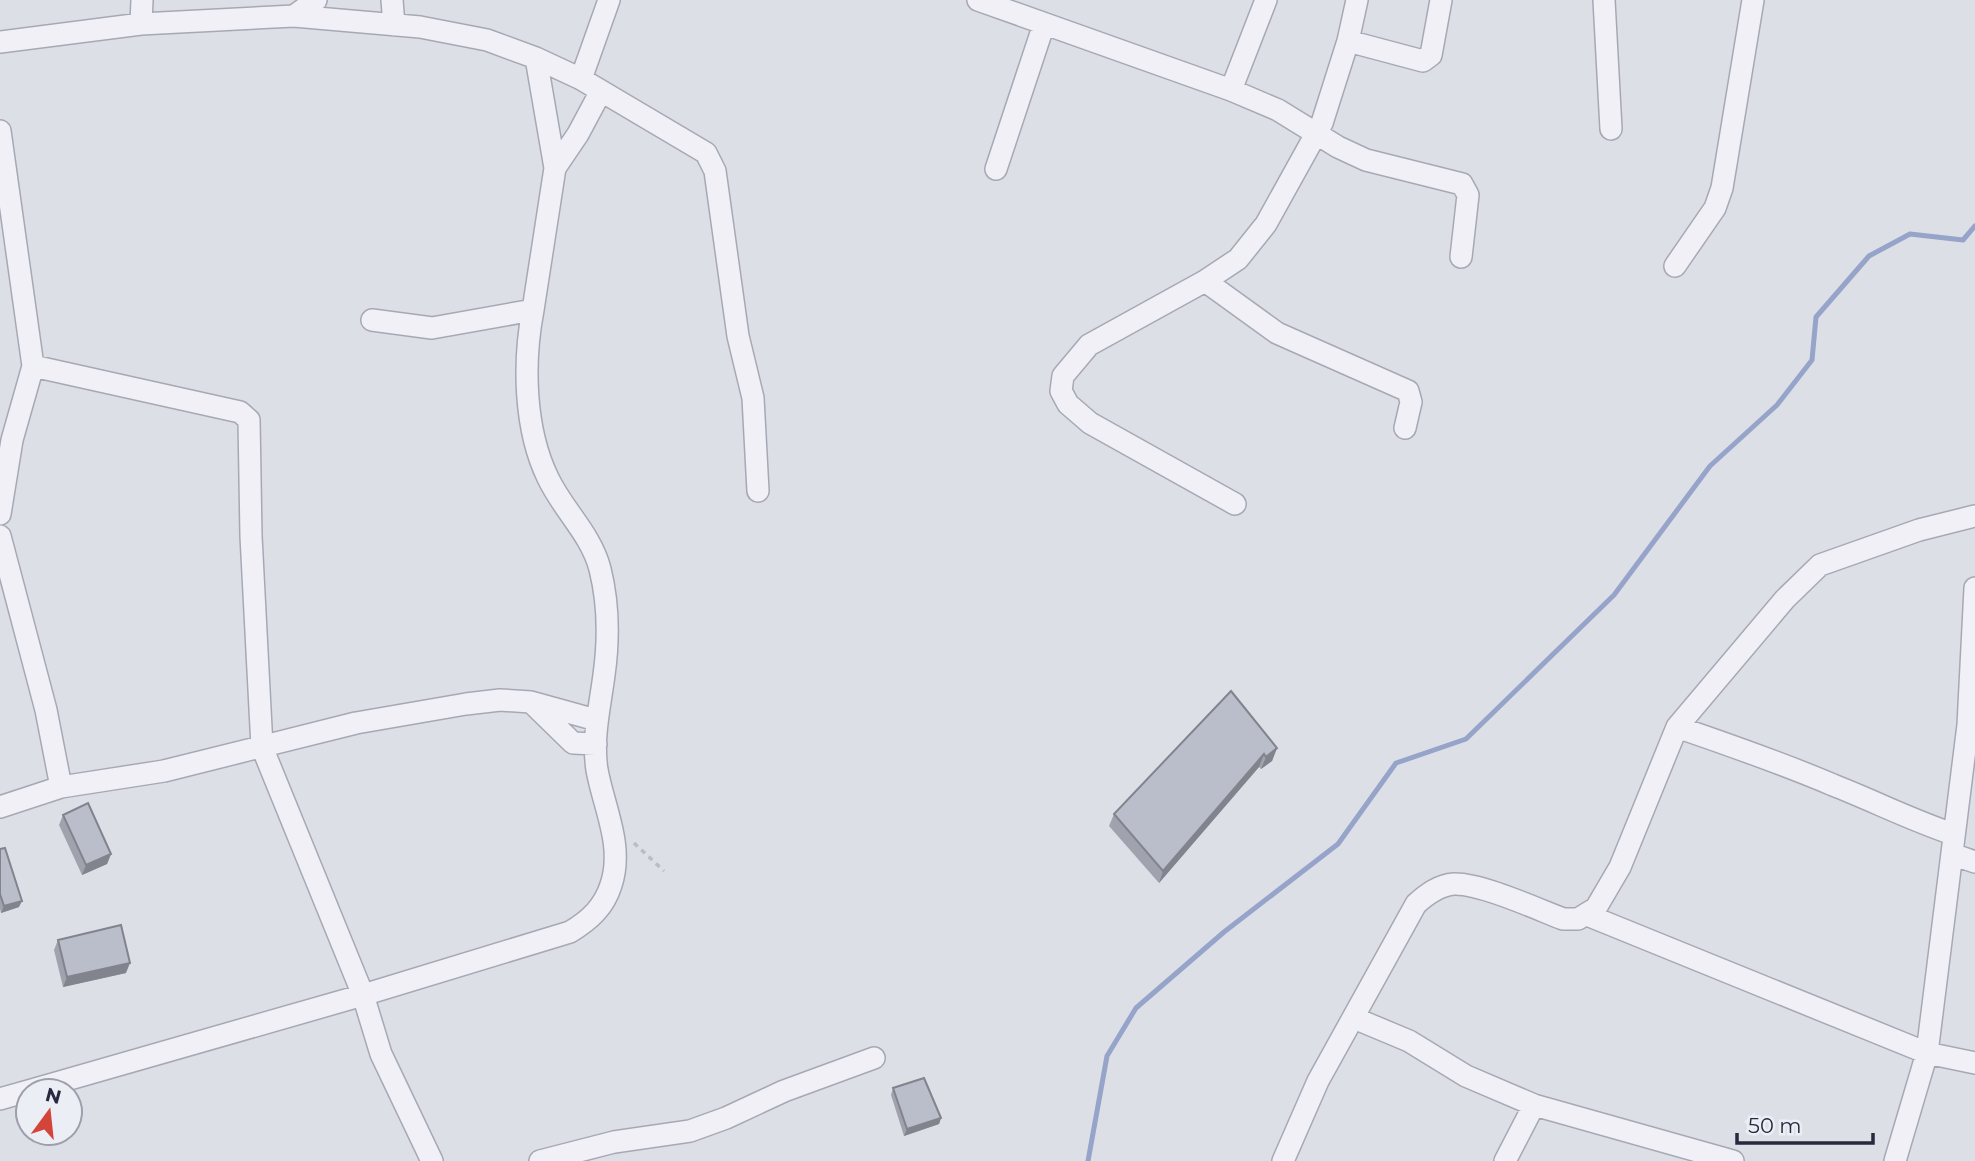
<svg xmlns="http://www.w3.org/2000/svg" width="1975" height="1161" font-family="Montserrat,sans-serif">
<style>
.lines{fill:none;stroke-linecap:round;stroke-linejoin:round}
.stream{stroke:#96a4c9;stroke-width:5}
.minor-casing{stroke:#a6a9b5;stroke-width:24}
.path{stroke:#bbbdc6;stroke-width:3.5;stroke-dasharray:5 5;stroke-linecap:butt}
.minor{stroke:#f0f0f6;stroke-width:21}
.wall{fill:#a0a3ae}
.shaded-wall{fill:#82848d}
.building{fill:#babdca;stroke:#82848d;stroke-width:2}
</style>
<rect width="100%" height="100%" fill="#dddfe7"/>
<g class="lines">
<path class="stream" d="M1088 1161 1107 1056 1136 1008 1224 932 1338 844 1396 763 1466 739 1614 595 1710 466 1777 405 1812 360 1816 317 1869 256 1910 234 1963 240 1975 226"/>
<defs>
<path id="minor" d="M392 0 394 25
M978 0 1231 90 1278 110 1338 147 1366 160 1462 184 1468 195 1461 257
M1604 0 1611 129
M294 16 420 27 487 40 536 58 555 168 533 310 432 328 372 320
M141 24 142 0
M1348 41 1423 61 1431 55 1441 0
M0 42 141 24 294 16 316 0
M536 58 581 79 706 153 715 171 738 336 753 398 758 491
M581 79 609 0
M1231 90 1266 0
M0 131 33 366 12 440 0 514
M555 168 578 134 601 91
M996 169 1044 24
M1675 266 1715 208 1722 188 1753 0
M1205 281 1277 333 1408 391 1411 402 1405 428
M33 366 240 412 249 420 251 536 262 747 363 995 381 1054 432 1161
M1235 504 1090 423 1068 404 1061 391 1063 376 1089 345 1205 281 1238 259 1266 224 1322 123 1348 41 1357 0
M0 536 46 710 61 787
M533 704 573 743 596 744
M1677 727C1729 745 1782 763 1833 785 1874 801 1911 820 1953 834
M0 807 61 787 164 771 356 723 466 704 500 700 531 702 596 720
M1952 854 1975 862
M1587 915 1927 1053 1975 1063
M1354 1018 1409 1041 1466 1076 1534 1105 1733 1161
M28 1091 363 995 570 932C590 920 604 907 611 885 624 846 604 808 597 770 592 738 600 706 604 675 609 639 609 605 600 569 591 534 563 510 548 478 524 429 523 362 533 310
M0 1099 28 1091
M540 1161 614 1142 690 1131 726 1118 784 1091 874 1058
M1283 1161 1318 1081 1416 904C1427 894 1439 885 1454 884 1480 883 1537 909 1563 919H1578L1596 908 1620 867 1677 727 1785 599 1820 565 1919 530 1975 516
M1505 1161 1534 1105
M1895 1161 1927 1053 1968 725 1975 588"/>
</defs>
<use href="#minor" class="minor-casing"/>
<path class="path" d="M634 843 664 871"/>
<use href="#minor" class="minor"/>
</g>
<path class="wall" d="M1277 748 1272 761 1261 769 1259 767 1159 883 1109 826 1114 814Z
M63 815 111 854 107 864 82 875 59 825Z
M0 849 19 907 1 913 0 909Z
M58 940 126 973 63 987 54 950Z
M893 1088 941 1118 939 1124 904 1136 891 1095Z"/>
<path class="shaded-wall" d="M1277 748 1272 761 1261 769 1266 757Z
M1264 754 1259 767 1159 883 1163 871Z
M111 854 107 864 82 875 86 865Z
M22 901 19 907 1 913 4 906Z
M130 963 126 973 63 987 67 977Z
M941 1118 939 1124 904 1136 907 1129Z"/>
<path class="building" d="M1231 691 1277 748 1266 757 1264 754 1163 871 1114 814Z
M88 803 111 854 86 865 63 815Z
M5 848 22 901 4 906 0 894V849Z
M121 925 130 963 67 977 58 940Z
M924 1078 941 1118 907 1129 893 1088Z"/>
<g transform="translate(49 1112) rotate(15)"><circle r="33" fill="#eceef5" stroke="#9da0ac" stroke-width="2"/>
<path d="M0-5L12 26L0 18L-12 26Z" fill="#d3453b"/>
<text y="-10" font-size="19" font-weight="bold" text-anchor="middle" fill="#262a3f">N</text>
</g>
<path d="M1737 1133v10h136v-10" fill="none" stroke="#262a3f" stroke-width="3.5"/>
<text x="1748" y="1133" font-size="21" fill="#262a3f" stroke="#eceef5" stroke-width="5" paint-order="stroke">50 m</text>
</svg>
